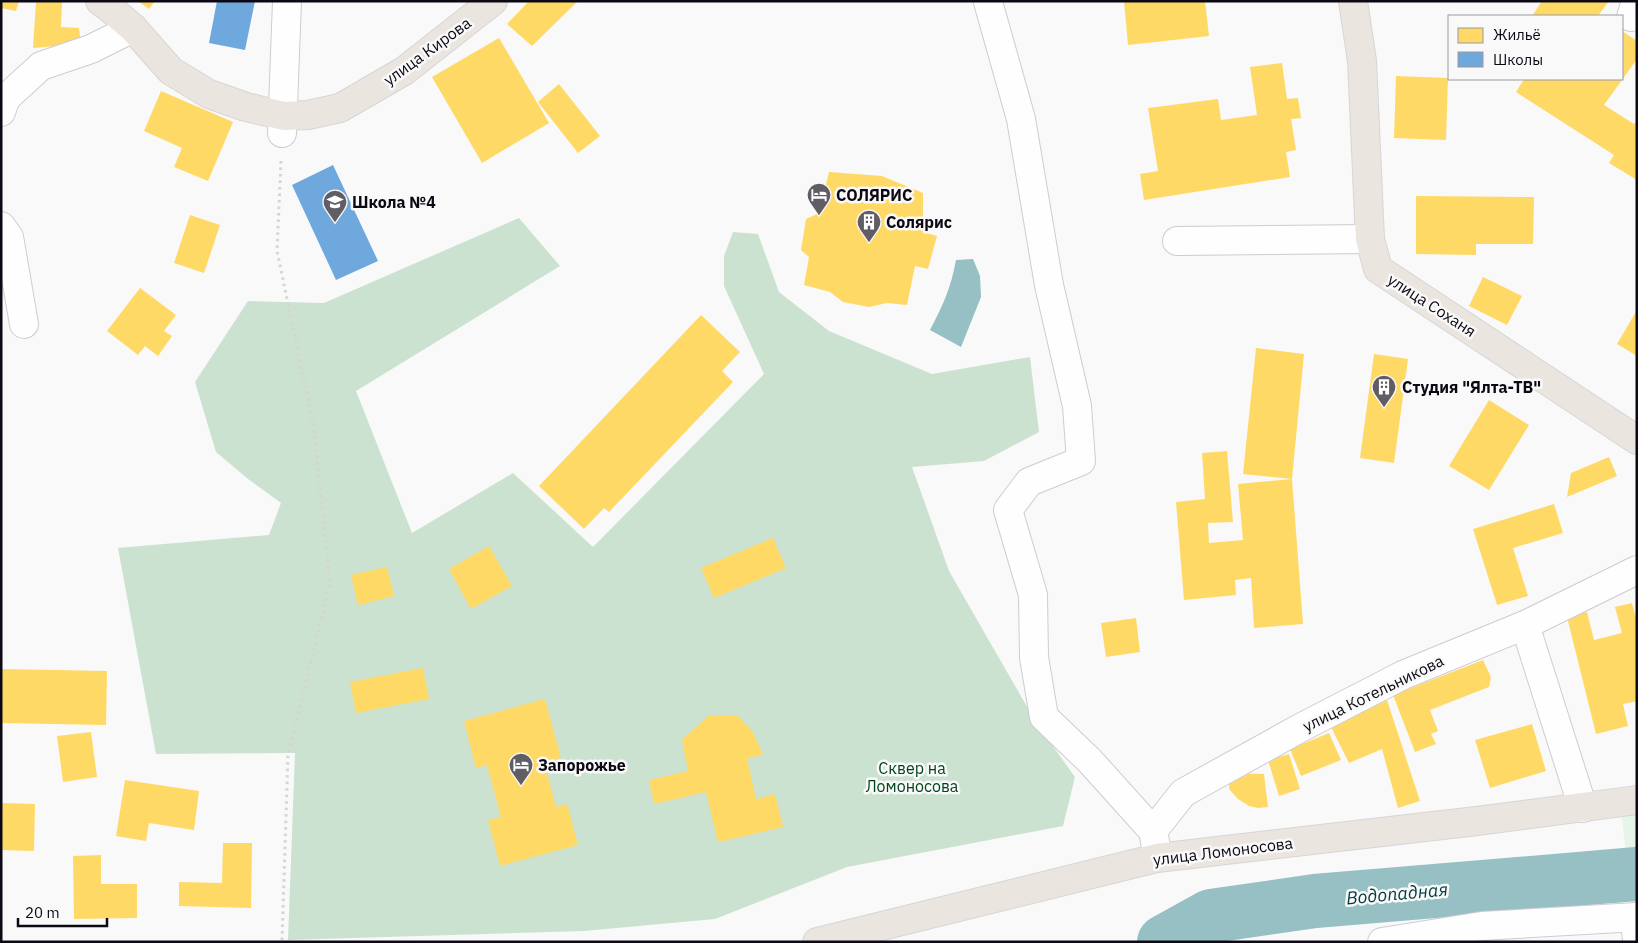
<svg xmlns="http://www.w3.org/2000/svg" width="1638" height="943" font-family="'IBM Plex Sans',sans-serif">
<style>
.green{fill:#e5f6e8}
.forest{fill:#cbe2d0}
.water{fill:#96c0c3}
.homes{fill:#ffd966}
.schools{fill:#6fa8dc}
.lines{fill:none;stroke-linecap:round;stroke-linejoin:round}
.river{stroke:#96c0c3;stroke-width:54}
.minor-casing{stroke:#cecbd2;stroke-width:30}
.major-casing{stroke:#d6d5d7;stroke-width:30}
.path{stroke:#d4d4d4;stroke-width:3;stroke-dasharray:2.5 4;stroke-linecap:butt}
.minor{stroke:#fefefe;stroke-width:28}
.major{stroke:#ebe5e0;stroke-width:28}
.labels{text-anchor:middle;stroke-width:5;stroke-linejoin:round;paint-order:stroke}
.street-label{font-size:16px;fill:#0d0914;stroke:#f9f9f9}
.poi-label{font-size:16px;font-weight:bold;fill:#0d0914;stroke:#f9f9f9;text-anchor:start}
.park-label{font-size:16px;fill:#00441d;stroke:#f9f9f9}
.water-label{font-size:18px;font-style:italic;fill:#003b3f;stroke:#f9f9f9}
</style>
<rect width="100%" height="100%" fill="#f9f9f9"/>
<path class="green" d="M1637 800V939L1620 803Z"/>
<path class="forest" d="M519 218 560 266 356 391 412 533 513 473 593 547 764 374 724 286V256L733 232 758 234 779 292 829 331 932 374 1030 357 1039 432 984 461 912 467 949 571 1037 724 1075 777 1063 826 847 867 715 919 584 931 288 940 295 753 156 754 118 548 269 535 281 503 248 479 216 452 195 382 248 301 324 303Z"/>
<path class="water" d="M973 259 980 276 981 297 961 347 930 330C943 305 951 288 956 260Z"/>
<path class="homes" d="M1 1H19L16 11 1 8Z
M36 1 62 2 61 27 79 28 81 44 33 48Z
M138 1H155L149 9Z
M529 1H578L532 46 507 24Z
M1124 1H1205L1209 36 1128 45Z
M1542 1H1609L1598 16H1532Z
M1622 31 1637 41V59L1604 105 1634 124 1637 121V180L1609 163 1614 155 1516 92 1524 79H1622Z
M499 38 549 123 482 163 432 77Z
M1282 63 1287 99 1298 98 1301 118 1291 119 1296 150 1286 152 1290 177 1144 200 1140 174 1158 171 1148 108 1218 99 1221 120 1257 115 1250 67Z
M1396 76 1448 78 1446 140 1394 138Z
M559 84 600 136 578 153 538 102Z
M161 91 233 122 208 181 174 167 182 148 144 131Z
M829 172 882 176 923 193V232L937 236 928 269 915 266 907 305 887 303 869 307 843 302 830 292 804 285 809 257 801 250 806 219 819 213Z
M1416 196 1534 197 1533 244H1476V255L1416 254Z
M190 215 220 225 204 273 174 263Z
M1483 277 1522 296 1507 325 1469 306Z
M140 288 176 315 164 331 172 336 158 356 145 346 138 355 107 331Z
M1637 310V356L1617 344Z
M701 315 740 352 722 371 733 382 609 512 604 508 584 529 539 486Z
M1256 348 1304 354 1292 479 1243 474Z
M1374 354 1408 359 1394 463 1360 458Z
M1489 400 1529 425 1489 490 1449 466Z
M1227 451 1233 522 1208 523 1209 543 1243 540 1238 484 1292 479 1303 624 1254 628 1251 578 1235 580 1236 595 1184 600 1176 502 1205 499 1202 453Z
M1609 457 1617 476 1567 497 1571 473Z
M1554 504 1563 533 1513 548 1528 596 1497 605 1473 529Z
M773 538 786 568 714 598 701 568Z
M489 546 512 586 471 609 449 569Z
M387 567 394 596 358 605 351 575Z
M1632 603 1637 622V701L1623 704 1628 726 1596 734 1567 617 1587 612 1594 640 1622 633 1615 607Z
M1136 618 1140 652 1106 657 1101 623Z
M1483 660 1491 677 1489 687 1430 710 1438 731 1431 734 1436 744 1415 752 1393 695Z
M423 668 429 699 356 713 350 682Z
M2 669 107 671 106 725 1 723Z
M545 699 561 758 544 762 556 807 567 804 578 845 500 866 488 820 501 817 487 765 476 768 464 721Z
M1387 700 1420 801 1398 808 1382 749 1349 763 1331 727Z
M708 716H738L753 732 763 755 747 758 756 799 775 794 783 827 718 842 706 792 654 804 649 780 688 771 682 740Z
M1532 724 1546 771 1490 788 1475 740Z
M91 732 97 777 63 782 57 736Z
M1329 733 1341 760 1301 776 1290 749Z
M1289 754 1300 789 1279 796 1268 760Z
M1230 773 1264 774 1268 807 1258 808 1249 806 1238 799 1229 789Z
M125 780 199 791 194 830 149 823 146 841 116 836Z
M1 803 35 804 34 851 1 850Z
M223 843H252L251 908 179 906V882L222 883Z
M101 855V884H137V918L74 919 73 856Z"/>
<path class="schools" d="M217 1H255L245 50 209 43Z
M333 165 378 261 336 280 292 185Z"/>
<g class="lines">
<path class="river" d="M1164 942 1211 916 1315 901 1637 874"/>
<defs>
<path id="minor" d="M988 2 1021 119 1049 285 1077 406 1081 461 1029 482 1008 510 1033 595 1034 657 1044 717 1089 760 1153 831
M1631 17 1636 1
M1 112 6 98 41 66 91 49 133 28
M282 133 287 1
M1 226 9 237 24 324
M1177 241 1370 239
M1525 625 1583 808
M1156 847 1153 831 1183 793 1302 727 1403 675 1525 625 1637 570
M1634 917 1637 939
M1382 942 1482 926 1637 917"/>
<path id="major" d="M100 1 112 10 133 28 171 71 209 94 246 107 284 116 308 115 340 108 404 71 493 1
M1353 1 1362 61 1370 239 1378 269 1637 440
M817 942 1157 858 1477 821 1637 800"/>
</defs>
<use href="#minor" class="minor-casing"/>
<use href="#major" class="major-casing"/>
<path class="path" d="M281 161 277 251 314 428 330 584 288 754 282 942"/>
<use href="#minor" class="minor"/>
<use href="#major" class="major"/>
</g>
<defs>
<symbol id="hotel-pin" viewBox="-11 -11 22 30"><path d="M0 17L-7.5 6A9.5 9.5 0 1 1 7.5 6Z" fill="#605d64" stroke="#f9f9f9"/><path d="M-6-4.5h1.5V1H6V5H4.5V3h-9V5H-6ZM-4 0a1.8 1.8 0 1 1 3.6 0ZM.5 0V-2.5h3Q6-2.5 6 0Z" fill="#fff"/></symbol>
<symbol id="school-pin" viewBox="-11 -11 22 30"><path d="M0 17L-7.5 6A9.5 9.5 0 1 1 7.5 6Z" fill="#605d64" stroke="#f9f9f9"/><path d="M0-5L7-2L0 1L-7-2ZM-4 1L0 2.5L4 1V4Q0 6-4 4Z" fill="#fff"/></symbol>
<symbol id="building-pin" viewBox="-11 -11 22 30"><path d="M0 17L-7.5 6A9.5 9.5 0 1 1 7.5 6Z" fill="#605d64" stroke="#f9f9f9"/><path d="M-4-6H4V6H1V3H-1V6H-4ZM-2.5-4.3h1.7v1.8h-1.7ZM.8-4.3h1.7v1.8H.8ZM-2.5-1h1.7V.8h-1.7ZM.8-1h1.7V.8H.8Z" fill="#fff"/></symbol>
</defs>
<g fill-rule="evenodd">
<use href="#hotel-pin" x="805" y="181" width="28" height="38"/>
<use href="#school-pin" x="321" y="188" width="28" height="38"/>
<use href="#building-pin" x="855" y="208" width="28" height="38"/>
<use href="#building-pin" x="1370" y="373" width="28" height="38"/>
<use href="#hotel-pin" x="507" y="751" width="28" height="38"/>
</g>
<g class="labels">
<g class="street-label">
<text transform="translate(427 51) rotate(-36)" y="6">улица Кирова</text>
<text transform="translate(1432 305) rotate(33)" y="6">улица Соханя</text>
<text transform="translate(1373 693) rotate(-26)" y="6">улица Котельникова</text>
<text transform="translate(1223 851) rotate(-7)" y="6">улица Ломоносова</text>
</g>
<g class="poi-label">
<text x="836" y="201">СОЛЯРИС</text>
<text x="352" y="208">Школа №4</text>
<text x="886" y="228">Солярис</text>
<text x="1402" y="393">Студия "Ялта-ТВ"</text>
<text x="538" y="771">Запорожье</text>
</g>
<g class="park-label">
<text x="912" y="774">Сквер на<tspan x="912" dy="18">Ломоносова</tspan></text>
</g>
<g class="water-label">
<text transform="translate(1397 894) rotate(-5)" y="6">Водопадная</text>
</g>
</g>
<rect width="1638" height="943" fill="none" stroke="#0d0914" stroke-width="5"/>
<rect x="1448" y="15" width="175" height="65" fill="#f9f9f9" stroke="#9b999d"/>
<rect x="1458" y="28" width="25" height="15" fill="#ffd966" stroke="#9b999d"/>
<text x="1493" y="40" font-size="15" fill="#0d0914">Жильё</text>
<rect x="1458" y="52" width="25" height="15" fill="#6fa8dc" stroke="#9b999d"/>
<text x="1493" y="65" font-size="15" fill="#0d0914">Школы</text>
<path d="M18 918v8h89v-8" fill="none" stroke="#0d0914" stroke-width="2.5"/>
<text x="25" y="918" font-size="15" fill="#0d0914" stroke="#f9f9f9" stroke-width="4" paint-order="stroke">20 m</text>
</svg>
